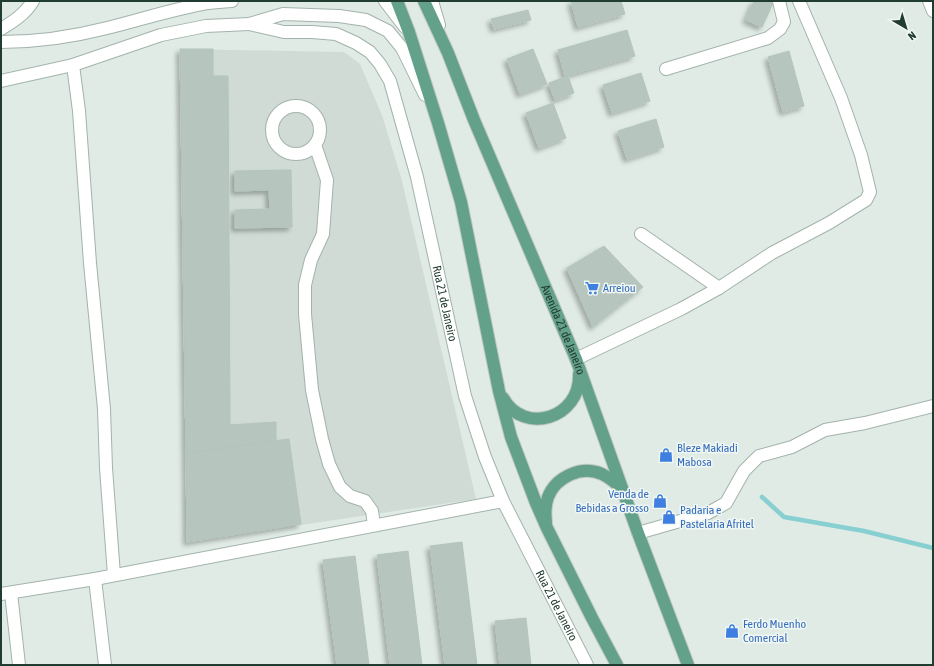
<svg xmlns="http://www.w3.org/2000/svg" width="934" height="666" font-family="'Asap Condensed',sans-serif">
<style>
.built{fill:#cfdbd4}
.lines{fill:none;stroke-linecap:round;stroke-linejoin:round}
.stream{stroke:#87cfd1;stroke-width:4.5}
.building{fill:#b6c6be;stroke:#b3c5bb;filter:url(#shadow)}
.minor-casing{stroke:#a3b3ab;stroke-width:14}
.major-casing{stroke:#c1c8c5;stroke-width:14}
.minor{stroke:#fff;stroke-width:12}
.major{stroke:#64a18a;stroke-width:12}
.labels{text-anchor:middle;stroke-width:3;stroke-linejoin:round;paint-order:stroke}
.shop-label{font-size:12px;fill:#366cbe;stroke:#f1f8f3;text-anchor:start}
.street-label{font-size:12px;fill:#213c31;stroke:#f1f8f3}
</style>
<defs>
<filter id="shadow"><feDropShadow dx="-3.5" dy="3.5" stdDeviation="2" flood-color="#0004"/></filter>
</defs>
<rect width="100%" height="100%" fill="#e0ebe5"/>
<path class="built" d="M180 49 344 52 360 64 382 115 402 181 476 499 187 542Z"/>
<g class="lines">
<path class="stream" d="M762 497 784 517 864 531 933 548"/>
</g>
<path class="building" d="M571 1H621L625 14 578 27Z
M754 1H774L762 27 746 20Z
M528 10 531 20 494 29 491 19Z
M627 30 635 56 565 76 558 50Z
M180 49H213V76H228L230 425 276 422V441L186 453Z
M533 49 547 84 520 94 507 59Z
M789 51 804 106 783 112 768 57Z
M641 73 650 101 612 113 603 85Z
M568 76 574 93 555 100 549 83Z
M553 103 566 138 539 148 526 113Z
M656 119 664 147 627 159 618 131Z
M291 170 292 227 235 228V210L270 209 269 190 235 191V171Z
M604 246 643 287 593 327 567 268Z
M289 439 301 524 187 542 186 453Z
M462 542 477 665H445L430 546Z
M408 551 422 665H390L377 555Z
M355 556 369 665H337L323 560Z
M526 618 531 665H500L495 621Z"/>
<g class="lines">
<defs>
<g id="minor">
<path d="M385 1 405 27"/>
<path d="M432 1 439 25"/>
<path d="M929 1 933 11"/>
<path id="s1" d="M249 24 284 32H312L336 34 356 43 370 52 380 64 390 81 417 177 465 396 485 457 503 501 587 665"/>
<path d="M1 29C14 21 25 14 33 1"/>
<path d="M1 42C37 42 72 37 107 28 139 20 170 10 202 4 212 2 222 2 232 1"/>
<path d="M73 65 79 111 90 263 104 409 106 468 114 575"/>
<path d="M666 69 768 38 780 29 784 22 779 1"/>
<path d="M1 81 73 65 161 35 206 26 249 24 283 14 339 16 366 20 388 31 402 48 425 95"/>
<circle cx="296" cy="130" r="24"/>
<path d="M315 145 327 180 323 234 311 260 305 285V314L312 390 322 439 329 464 340 487 350 496 365 501 372 511 374 525"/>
<path d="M641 234 719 288"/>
<path d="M576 359 681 309 719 288 772 253 829 223 866 200 870 192 861 155 841 98 799 1"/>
<path d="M638 533 708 513 719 507 726 503 744 471 759 456 792 447 825 430 865 423 933 406"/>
<path d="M95 579 105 665"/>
<path d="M11 593 19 665"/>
<path d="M1 594 95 579 503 501"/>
</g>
<g id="major">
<path d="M397 1 409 32 438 123 461 202 499 391 511 437 536 503 547 528 592 618 617 665"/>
<path id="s2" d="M424 1 448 53 474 120 576 359 638 533 688 665"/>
<path d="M503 398C524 436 581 418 579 374"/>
<path d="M546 522C545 514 545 505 548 497 556 477 581 465 602 474 610 478 616 483 622 489"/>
</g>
</defs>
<use href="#minor" class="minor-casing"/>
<use href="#major" class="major-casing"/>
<use href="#minor" class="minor"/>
<use href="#major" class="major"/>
</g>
<defs>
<symbol id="supermarket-bare" viewBox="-9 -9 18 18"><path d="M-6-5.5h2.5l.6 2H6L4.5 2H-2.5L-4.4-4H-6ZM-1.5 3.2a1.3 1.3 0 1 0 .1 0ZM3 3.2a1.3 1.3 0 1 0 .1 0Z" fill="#3f7fe0" stroke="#f1f8f3" stroke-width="2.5" paint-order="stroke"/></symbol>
<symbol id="shop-bare" viewBox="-9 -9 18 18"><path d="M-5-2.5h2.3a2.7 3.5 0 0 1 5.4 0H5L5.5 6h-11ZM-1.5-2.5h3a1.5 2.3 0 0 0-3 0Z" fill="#3f7fe0" stroke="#f1f8f3" stroke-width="2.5" paint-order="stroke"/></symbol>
</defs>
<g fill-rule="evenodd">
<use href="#supermarket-bare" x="582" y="278" width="20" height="20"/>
<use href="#shop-bare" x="656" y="445" width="20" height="20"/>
<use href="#shop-bare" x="650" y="491" width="20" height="20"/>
<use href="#shop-bare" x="659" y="507" width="20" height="20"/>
<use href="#shop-bare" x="722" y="621" width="20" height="20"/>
</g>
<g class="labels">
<g class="shop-label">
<text x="603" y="292">Arreiou</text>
<text x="677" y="452">Bleze Makiadi<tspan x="677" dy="14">Mabosa</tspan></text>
<text x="649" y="498" text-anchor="end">Venda de<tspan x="649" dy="14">Bebidas a Grosso</tspan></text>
<text x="680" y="514">Padaria e<tspan x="680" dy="14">Pastelaria Afritel</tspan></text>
<text x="743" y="628">Ferdo Muenho<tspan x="743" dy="14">Comercial</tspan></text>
</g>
<g class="street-label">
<text dy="4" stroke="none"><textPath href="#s1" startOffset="391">Rua 21 de Janeiro</textPath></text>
<text dy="4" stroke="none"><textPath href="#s2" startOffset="357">Avenida 21 de Janeiro</textPath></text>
<text dy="4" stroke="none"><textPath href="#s1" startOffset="715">Rua 21 de Janeiro</textPath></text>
</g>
</g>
<rect width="934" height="666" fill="none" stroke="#213c31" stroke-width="4"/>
<g transform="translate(906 28) rotate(142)" stroke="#f1f8f3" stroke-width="3" paint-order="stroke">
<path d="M0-3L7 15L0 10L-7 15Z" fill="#213c31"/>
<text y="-6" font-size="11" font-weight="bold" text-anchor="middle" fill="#213c31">N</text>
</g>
</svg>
